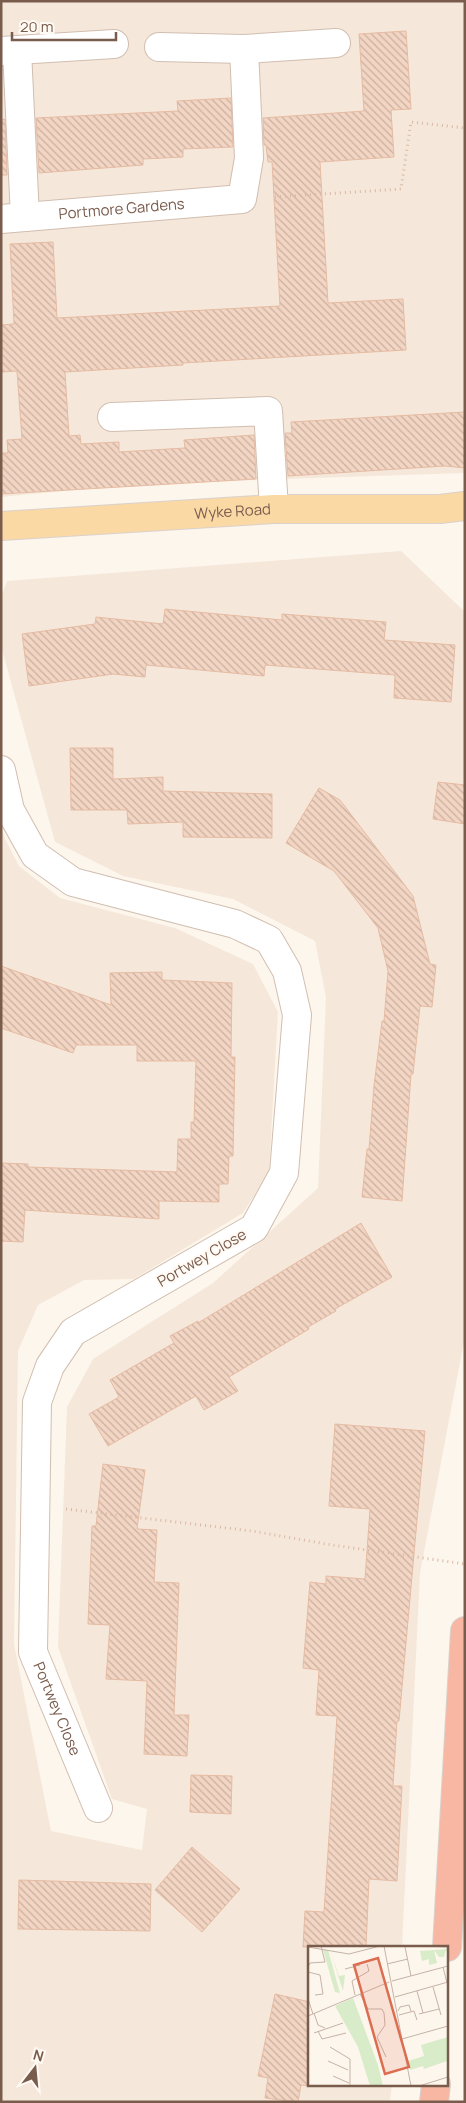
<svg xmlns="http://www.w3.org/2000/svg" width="466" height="2103" font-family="Manrope,sans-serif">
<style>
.residential{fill:#f5e8da}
.building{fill:url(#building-back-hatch);stroke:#e6bba3}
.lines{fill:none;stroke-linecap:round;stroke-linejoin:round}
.minor-casing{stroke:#d1beb0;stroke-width:30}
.major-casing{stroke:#dad1cd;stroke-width:30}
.highway-casing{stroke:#dad1cd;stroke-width:30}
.path{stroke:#d9b8a5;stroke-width:3;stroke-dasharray:1 4;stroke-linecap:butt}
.minor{stroke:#fff;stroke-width:28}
.major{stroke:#fbd9a5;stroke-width:28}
.highway{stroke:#f7b7a3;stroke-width:28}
.labels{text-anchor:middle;stroke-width:4;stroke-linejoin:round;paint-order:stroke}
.street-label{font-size:15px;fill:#7a5c4d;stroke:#fffaf3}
.inset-road{fill:none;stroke:#c5b3a7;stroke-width:1}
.view{fill:#dc6d51;fill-opacity:0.15;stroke:#dc6d51;stroke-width:2.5}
.inset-edge{fill:none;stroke:#7a5c4d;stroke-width:2.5}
</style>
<defs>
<pattern id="building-back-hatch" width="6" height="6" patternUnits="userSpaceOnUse" patternTransform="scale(1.25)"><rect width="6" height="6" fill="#f3d5c3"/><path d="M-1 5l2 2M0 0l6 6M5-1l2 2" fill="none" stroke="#cab0a1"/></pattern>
</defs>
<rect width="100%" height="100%" fill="#fdf6ec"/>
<path class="residential" d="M1 1H465V473L137 484 1 497Z
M401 551 465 612V1336L420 1573 402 1947H310V2084H392L390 2102H1V825L5 839 19 866 60 898 175 928 253 964 278 1012 269 1173 243 1213 134 1279 84 1280 38 1305 18 1351 14 1644 51 1831 142 1850 147 1809 112 1799 58 1647 67 1407 93 1359 213 1283 318 1188 326 997 315 941 233 899 123 876 55 842 1 646V597L7 581Z"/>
<path class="building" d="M406 31 411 109 391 110 394 157 320 162 328 303 403 299 406 350 183 363V365L65 372 69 436 80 435 81 444 119 442V452L185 448 184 440 254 435 256 479 1 494V453H8L7 440 22 439 17 371 1 372V325L14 324 10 244 53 242 57 318 280 306 272 162H268L266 145H264L263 118 364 111 359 34Z
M231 98 233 147 183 149V157L143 159V165L39 173 36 118 178 111 177 101Z
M5 119 7 175H1V120Z
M465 412V468L445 466 288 476 285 433H292L291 422Z
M165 609 282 620V614L386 622 384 640 455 645 451 702 394 698 395 675 265 665 264 676 146 665 145 677 113 674 29 686 22 634 95 624 96 617 163 624Z
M70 748H113V779L163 777V791L272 794V838L183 837V822L128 824 127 810H71Z
M438 782 465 785V824L433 819Z
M319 788 340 800 413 896 430 964 436 965 432 1007 420 1006 413 1074H411L402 1201 362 1197 367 1149H369L374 1086 382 1021H384L388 971 378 928 334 871 286 843Z
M1 966 111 1005 110 973 162 972V980L232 983 231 1057H235L233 1156H229L228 1184H219V1202L159 1201V1219L25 1210 23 1242 1 1241V1163L28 1164V1167L177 1172 178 1139H191V1122H194L196 1061H137V1045H76L73 1053 1 1028Z
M361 1223 392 1277 335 1309 336 1311 308 1327 309 1329 229 1377 238 1391 204 1410 196 1396 108 1446 89 1414 119 1397 110 1380 174 1343 170 1336 198 1321V1323Z
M335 1424 425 1431 399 1721H397L393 1786H402L397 1881 369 1879 366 1947H303L305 1911 324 1912 337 1716 316 1715 319 1670 303 1668 310 1582 326 1584V1576L365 1579 370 1509 329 1506Z
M103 1464 145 1470 137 1529 157 1530 154 1582 179 1583 174 1715H189L187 1756 144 1754 147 1681 106 1679 110 1625 88 1624 92 1526H96Z
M191 1775 232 1776 231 1814 190 1812Z
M192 1847 240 1889 202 1932 155 1890Z
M19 1880 151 1884 150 1931 18 1929Z
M275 1994 310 2002V2086L301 2085 298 2102 265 2098 268 2078 258 2076Z"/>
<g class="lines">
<defs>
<g id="minor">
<path d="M159 47 244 49 336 43"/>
<path d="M1 51 114 44"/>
<path d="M17 51 25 217"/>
<path id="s1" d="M1 219 242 199 249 158 244 49"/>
<path d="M112 417 268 411 274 509"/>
<path id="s2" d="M1 770 10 810 35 855 73 882 235 924 269 940 287 971 297 1015 284 1173 254 1228 73 1332 50 1366 37 1402 33 1652 98 1808"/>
</g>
<g id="major">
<path id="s3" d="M1 526 274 509H440L465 506"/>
</g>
<path id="highway" d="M447 1947 465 1631
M434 2102 436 2084"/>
</defs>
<use href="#minor" class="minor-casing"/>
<use href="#major" class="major-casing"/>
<use href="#highway" class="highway-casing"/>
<path class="path" d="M275 197 401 189 411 122 465 128
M66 1509 252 1531 332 1545 465 1564"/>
<use href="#minor" class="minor"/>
<use href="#major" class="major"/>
<use href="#highway" class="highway"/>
</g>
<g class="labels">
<g class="street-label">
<text dy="5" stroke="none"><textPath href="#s1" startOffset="121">Portmore Gardens</textPath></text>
<text dy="5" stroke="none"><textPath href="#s3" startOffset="232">Wyke Road</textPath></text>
<text transform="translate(202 1258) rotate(-30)" y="5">Portwey Close</text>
<text dy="5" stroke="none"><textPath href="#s2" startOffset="1246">Portwey Close</textPath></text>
</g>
</g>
<g transform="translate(308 1946)">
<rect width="140" height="140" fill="#fdf6ec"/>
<path d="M138 3 136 11H131L126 4 129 17 121 19V13L114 15 112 5 140 3V12Z" fill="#d8ecc9"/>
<path d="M15 4H20L32 47 27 46ZM22 4 31 30 37 29 35 45ZM45 52 70 119 75 140H62L50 101 27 60Z" fill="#d8ecc9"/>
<path d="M140 91 139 115 116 123 115 120 102 124 100 115 116 110 113 99Z" fill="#d8ecc9"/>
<path class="inset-road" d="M76 0 103 140M113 0 140 1M0 1 41 8 72 0M97 1 103 30M79 18 100 13M0 21 2 17 17 16 13 0M135 21 139 37M37 23 52 19M0 26 12 29 15 48 7 49M84 35 140 20M125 41 133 69M109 45 115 67M0 46V30M52 48 60 63H74L76 67 77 79 69 91 78 111M47 49 44 35 61 25 59 18M87 51 140 36M0 53 5 68M90 65 92 61 101 59 103 65M6 67 10 79 17 82M111 68 131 63M91 69 106 65 109 74M0 70 81 36M10 85 14 93 38 87M6 87 35 77M94 93 140 80M22 101 42 113V140M20 115 40 124M25 130 41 137M111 140 140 131"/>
<path class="view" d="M70 12 101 121 77 128 46 19Z"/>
<rect width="140" height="140" class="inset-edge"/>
</g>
<rect width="466" height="2103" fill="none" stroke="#7a5c4d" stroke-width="5"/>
<g transform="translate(35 2068) rotate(16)" stroke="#fffaf3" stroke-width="4" paint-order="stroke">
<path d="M0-4L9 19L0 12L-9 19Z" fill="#7a5c4d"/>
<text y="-8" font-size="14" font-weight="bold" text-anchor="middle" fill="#7a5c4d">N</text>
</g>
<path d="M12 32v8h104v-8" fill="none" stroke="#7a5c4d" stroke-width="2.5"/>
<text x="20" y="32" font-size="15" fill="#7a5c4d" stroke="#fffaf3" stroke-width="4" paint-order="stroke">20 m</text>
</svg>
